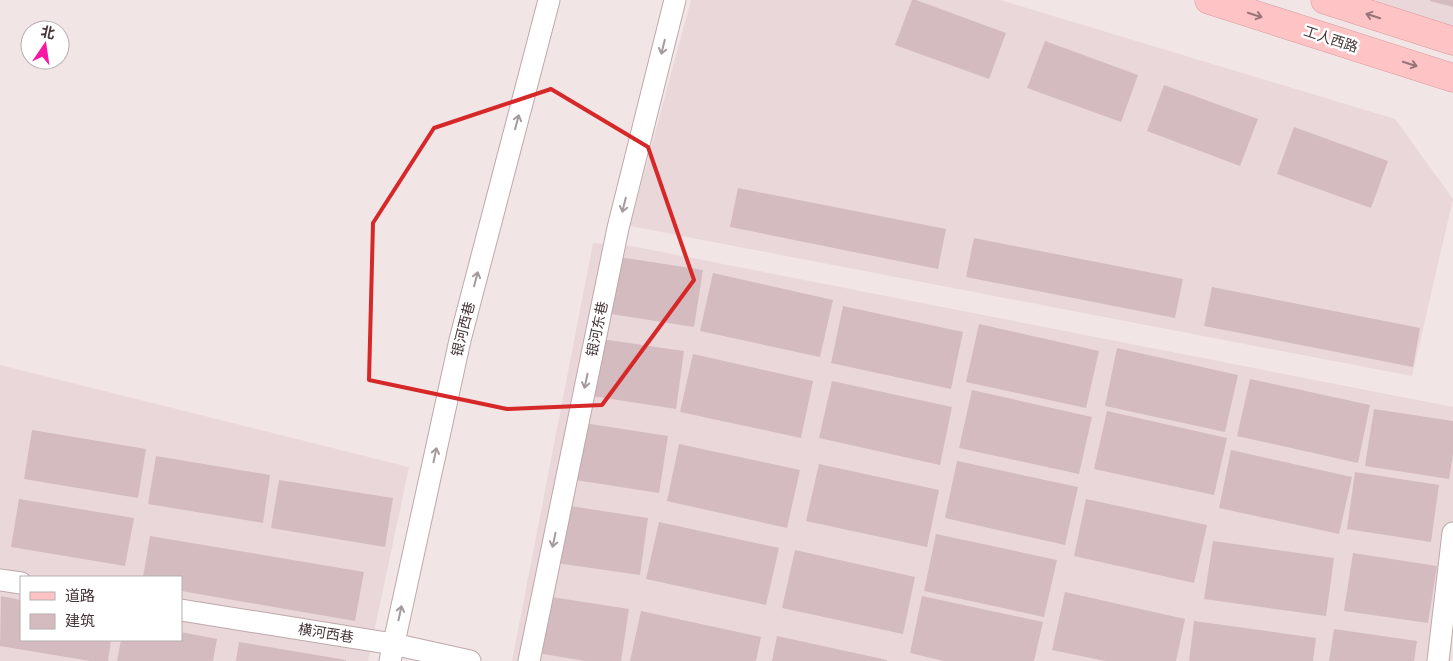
<svg xmlns="http://www.w3.org/2000/svg" width="1453" height="661" font-family="Overpass,'Noto Sans SC',sans-serif">
<style>
.residential{fill:#ead7d9;fill-rule:evenodd}
.building{fill:#d4bbbf}
.lines{fill:none;stroke-linecap:round;stroke-linejoin:round}
.street-casing{stroke:#bea8aa;stroke-width:23}
.secondary-casing{stroke:#d8999c;stroke-width:29}
.street{stroke:#fff;stroke-width:21}
.secondary{stroke:#fec3c5;stroke-width:28}
.oneway{stroke:#987577}
.oneway2{stroke:#a29a9b}
.marked{fill:none;stroke:#d62828;stroke-width:4;stroke-linejoin:round}
.labels{text-anchor:middle;stroke-width:5;stroke-linejoin:round;paint-order:stroke}
.street-label{font-size:14px;fill:#453537;stroke:#fff}
</style>
<rect width="100%" height="100%" fill="#f2e5e6"/>
<path class="residential" d="M691 0H1000L1395 119 1453 199 1412 376 630 226Z
M1350 0H1453V34Z
M593 243 631 246 1453 407V541L1433 661H512Z
M0 365 409 467 368 661H0ZM21 577H181V640H21Z"/>
<path class="building" d="M912 0H916L1006 33 989 79 895 45Z
M1430 0H1453V7L1430 1Z
M1045 41 1138 75 1121 122 1027 88Z
M1164 85 1258 119 1240 166 1147 131Z
M1294 127 1388 161 1371 208 1277 174Z
M738 188 946 229 938 269 730 227Z
M974 238 1183 279 1175 318 966 277Z
M619 257 703 270 694 327 611 314Z
M713 273 833 300 820 357 700 331Z
M1212 287 1420 328 1413 367 1204 326Z
M843 306 963 332 951 389 831 363Z
M979 324 1099 351 1086 408 966 382Z
M601 339 684 351 676 409 592 396Z
M1117 348 1238 375 1225 432 1105 406Z
M693 354 813 381 801 438 680 412Z
M1250 379 1370 405 1358 463 1237 436Z
M832 381 952 407 940 465 819 438Z
M972 390 1092 417 1079 474 959 448Z
M1374 409 1453 421V454L1449 479 1365 466Z
M1107 411 1227 438 1214 495 1094 469Z
M584 423 668 436 659 493 575 480Z
M32 430 146 449 138 498 24 479Z
M679 444 800 470 787 528 667 501Z
M1231 450 1352 477 1339 534 1219 508Z
M156 456 270 475 263 523 148 504Z
M957 461 1078 487 1065 545 945 518Z
M819 464 939 490 927 547 806 521Z
M1355 472 1439 485 1431 542 1347 529Z
M279 480 393 498 385 547 271 528Z
M19 499 134 518 125 566 11 547Z
M1086 499 1207 525 1194 583 1074 556Z
M564 505 648 518 640 575 556 563Z
M659 522 779 548 766 605 646 579Z
M936 534 1057 560 1044 617 924 591Z
M150 536 364 572 355 621 181 591V577H143Z
M1213 541 1334 558 1326 616 1204 599Z
M795 550 915 577 903 634 782 608Z
M1353 553 1437 566 1428 623 1344 611Z
M1065 592 1185 619 1176 661H1105L1052 650Z
M1 596 21 600V640H111L108 661H90L0 646Z
M545 596 629 609 621 661H585L537 653Z
M922 596 1043 622 1034 661H944L910 653Z
M641 611 761 637 756 661H630Z
M1194 621 1316 638 1313 661H1189Z
M1334 629 1417 641 1414 661H1329Z
M181 632 217 639 213 661H117L121 640H181Z
M777 636 887 660V661H772Z
M239 642 346 660V661H236Z"/>
<g class="lines">
<defs>
<path id="street" d="M0 580 21 583
M181 610 393 644 470 661
M390 661 460 340 549 0
M529 661 618 228 675 0
M1438 661 1453 533"/>
<path id="secondary" d="M1209 0 1453 78
M1325 0 1453 41"/>
</defs>
<use href="#street" class="street-casing"/>
<use href="#secondary" class="secondary-casing"/>
<use href="#street" class="street"/>
<use href="#secondary" class="secondary"/>
</g>
<defs><path id="oneway-shaft" d="M-6 0H5M1.5-3L5.5 0L1.5 3" fill="none" stroke-width="1.6" stroke-linecap="round" stroke-linejoin="round" transform="scale(1.25)"/></defs>
<g class="oneway">
<use href="#oneway-shaft" transform="translate(1255 15) rotate(18)"/>
<use href="#oneway-shaft" transform="translate(1373 16) rotate(-162)"/>
<use href="#oneway-shaft" transform="translate(1410 64) rotate(18)"/>
</g>
<g class="oneway2">
<use href="#oneway-shaft" transform="translate(663 47) rotate(104)"/>
<use href="#oneway-shaft" transform="translate(517 122) rotate(-75)"/>
<use href="#oneway-shaft" transform="translate(624 205) rotate(104)"/>
<use href="#oneway-shaft" transform="translate(476 279) rotate(-75)"/>
<use href="#oneway-shaft" transform="translate(586 381) rotate(102)"/>
<use href="#oneway-shaft" transform="translate(435 455) rotate(-78)"/>
<use href="#oneway-shaft" transform="translate(554 540) rotate(102)"/>
<use href="#oneway-shaft" transform="translate(400 613) rotate(-78)"/>
</g>
<path class="marked" d="M551 89 648 147 694 280 602 405 507 409 369 380 373 223 434 128Z"/>
<g class="labels">
<g class="street-label">
<text transform="translate(1331 39) rotate(18)" y="5">工人西路</text>
<text transform="translate(463 329) rotate(-76)" y="5">银河西巷</text>
<text transform="translate(597 329) rotate(-78)" y="5">银河东巷</text>
<text transform="translate(326 633) rotate(9)" y="5">横河西巷</text>
</g>
</g>
<rect x="20" y="576" width="162" height="65" fill="#ffffff" stroke="#b5aeaf"/>
<rect x="30" y="592" width="25" height="8" fill="#fec3c5" stroke="#b5aeaf"/>
<text x="65" y="601" font-size="15" fill="#453537">道路</text>
<rect x="30" y="614" width="25" height="15" fill="#d4bbbf" stroke="#b5aeaf"/>
<text x="65" y="626" font-size="15" fill="#453537">建筑</text>
<g transform="translate(45 45) rotate(13)"><circle r="24" fill="#ffffff" stroke="#b5aeaf"/>
<path d="M0-4L9 19L0 12L-9 19Z" fill="#f816a4"/>
<text y="-8" font-size="14" font-weight="bold" text-anchor="middle" fill="#453537">北</text>
</g>
</svg>
